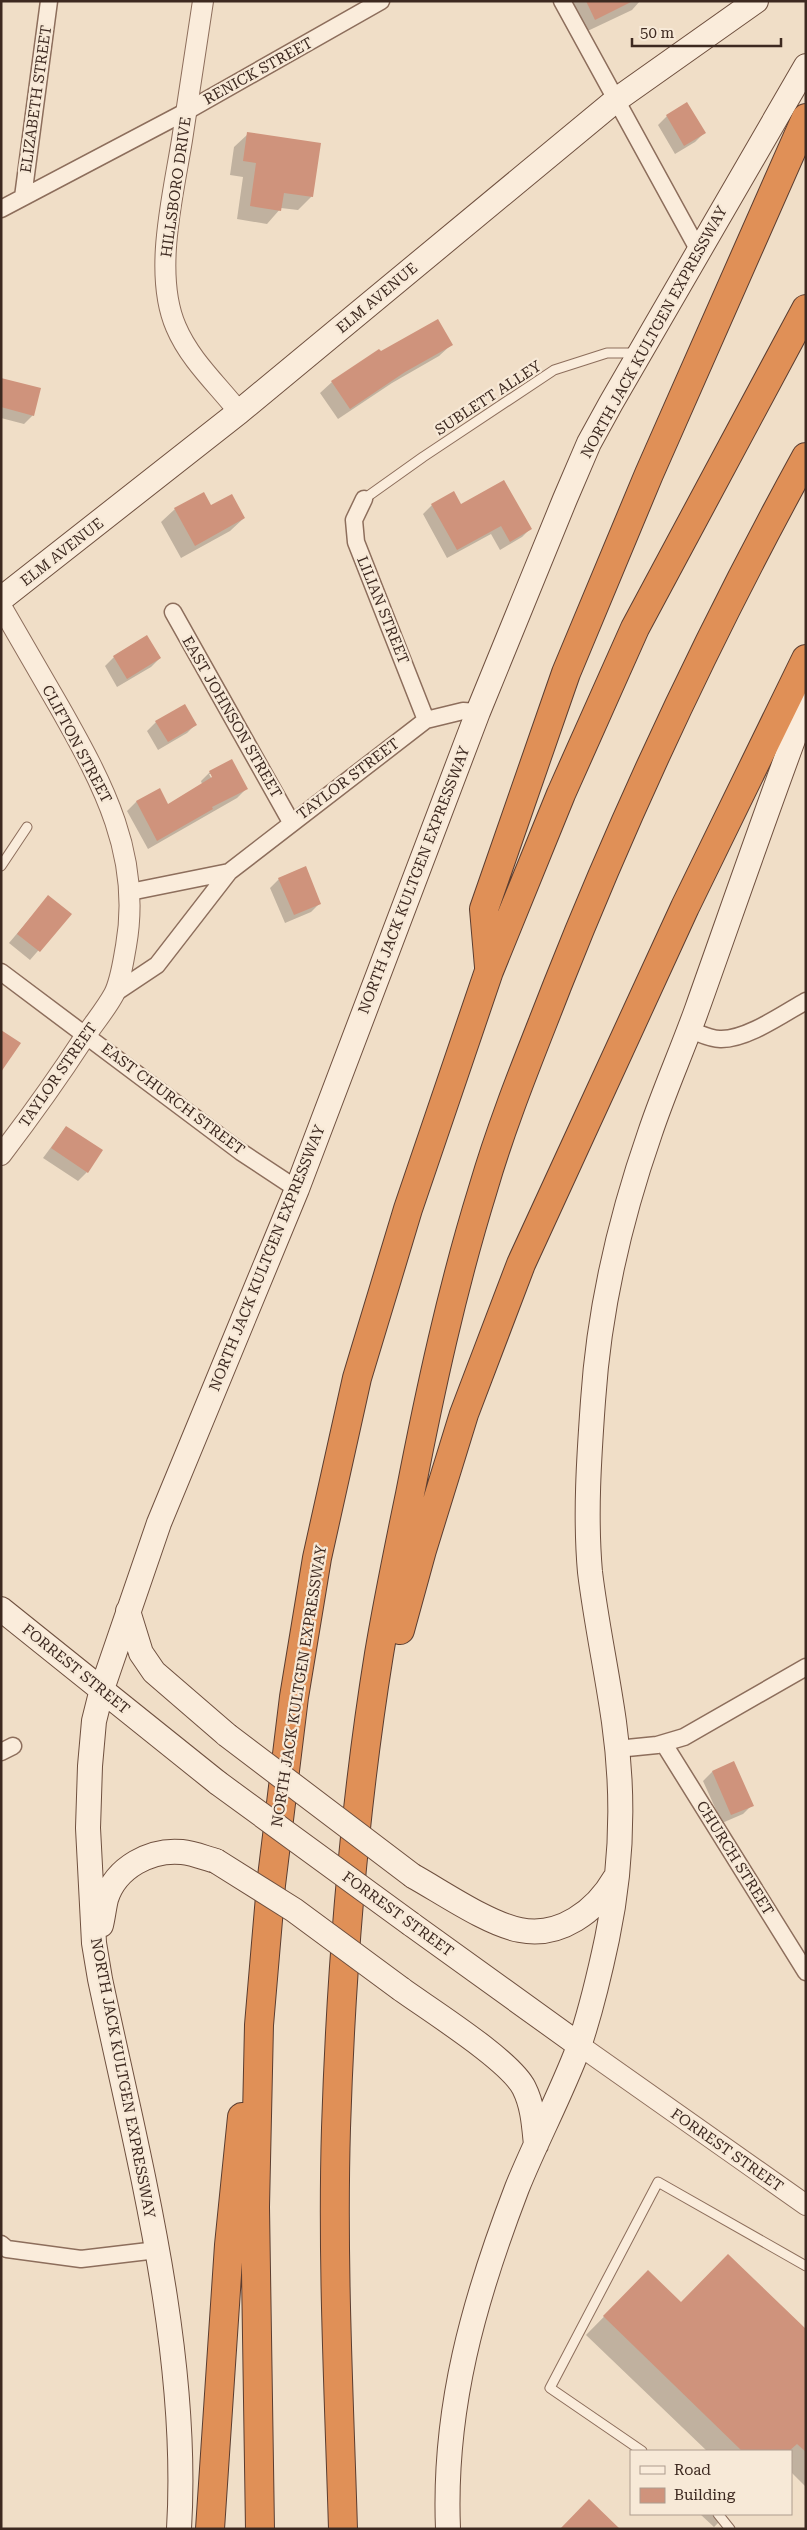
<svg xmlns="http://www.w3.org/2000/svg" width="807" height="2530" font-family="'Roboto Serif',serif">
<style>
.shadow{fill:#0003;fill-rule:evenodd}
.building{fill:#cf937c}
.lines{fill:none;stroke-linecap:round;stroke-linejoin:round}
.service-casing{stroke:#8d6e5c;stroke-width:11}
.minor-casing{stroke:#8d6e5c;stroke-width:19}
.tertiary-casing{stroke:#8d6e5c;stroke-width:22}
.secondary-casing{stroke:#6f503f;stroke-width:26}
.motorway-casing{stroke:#5b3d30;stroke-width:30}
.service{stroke:#faecdb;stroke-width:9}
.minor{stroke:#faecdb;stroke-width:16}
.tertiary{stroke:#faecdb;stroke-width:20}
.secondary{stroke:#faecdb;stroke-width:24}
.motorway{stroke:#e09057;stroke-width:28}
.secondary-bridge-casing{stroke:#6f503f;stroke-width:26;stroke-linecap:butt}
.secondary-bridge{stroke:#faecdb;stroke-width:24}
.labels{text-anchor:middle;stroke-width:4.5;stroke-linejoin:round;paint-order:stroke}
.street-label{font-size:15px;fill:#3d2920;stroke:#f7e9d7}
</style>
<rect width="100%" height="100%" fill="#f0dec7"/>
<path class="shadow" d="M560 1H640L632 10 577 36Z
M667 116 704 133 695 142 675 154 658 125Z
M248 134 312 196 298 210 281 208 267 224 237 219 243 177 230 175 234 147Z
M451 345 439 356 392 383 338 419 320 393 332 382 380 353Z
M1 379 33 415 24 424 1 418Z
M432 505 460 506 531 528 522 537 500 550 491 534 447 558 423 514Z
M211 507 244 518 230 531 181 558 161 522 175 509Z
M147 637 160 658 151 667 117 687 105 666 114 657Z
M156 722 196 724 187 733 158 750 147 731Z
M232 761 246 789 237 798 148 849 127 811 136 802 159 790 168 805 202 784 201 781 210 772ZM209 774H212L214 783Z
M279 879 320 903 311 912 285 923 270 888Z
M48 897 70 914 30 960 9 943Z
M66 1127 87 1172 78 1181 43 1158Z
M733 1763 752 1805 743 1814 722 1823 703 1781 712 1772Z
M648 2272 681 2303 806 2331V2487L791 2472V2451H707L586 2335Z
M700 2514H727L714 2527Z"/>
<path class="building" d="M586 1H633L595 20Z
M687 102 706 133 684 146 666 115Z
M247 132 321 143 313 197 284 193 281 211 250 206 256 163 243 161Z
M438 319 453 345 405 372 350 409 331 381 379 349 381 351Z
M1 378 41 388 34 416 1 407Z
M504 480 532 529 510 542 501 526 457 550 431 504 454 491 461 504Z
M204 492 211 505 232 494 245 518 195 546 174 508Z
M147 635 161 658 127 679 113 656Z
M185 704 197 725 168 742 155 721Z
M232 759 248 789 212 807 213 809 157 841 136 801 160 788 168 804 212 777 209 771Z
M306 866 321 904 294 915 278 878Z
M48 895 72 914 40 952 17 934Z
M1 1030 21 1043 1 1072Z
M66 1126 103 1150 88 1173 51 1148Z
M734 1761 754 1806 731 1815 712 1771Z
M728 2254 806 2329V2452L797 2444 789 2451H742L603 2316 648 2270 681 2302Z
M589 2499 620 2529H560Z"/>
<g class="lines">
<defs>
<path id="service" d="M364 499 423 457 554 370 607 353H637
M1 866 27 827
M642 2451 550 2388 658 2182 806 2266
M718 2514 730 2529"/>
<path id="minor" d="M562 1 699 251
M23 197 49 1
M1 209 187 111 381 1
M364 499 354 520 356 542 426 720
M173 612 291 822
M130 892 229 872 426 720 463 711 478 712
M1 972 241 1152 297 1189
M115 993 157 965 229 872
M690 1030C699 1033 710 1039 720 1039 746 1040 783 1014 806 1001
M664 1744 806 1972
M617 1749 657 1745 684 1737 806 1667
M1 1752 13 1746
M1 2244 7 2249 81 2259 157 2250"/>
<path id="tertiary" d="M203 1C196 47 189 94 182 140 173 196 153 274 176 327 190 360 217 384 239 412
M1 606C21 640 40 674 60 708 103 784 142 856 126 946 123 962 121 980 114 994 106 1009 94 1023 84 1038 58 1078 30 1117 1 1155
M579 2045 806 2205"/>
<path id="secondary" d="M1 599 239 412 616 100 756 1
M1 1609 218 1783
M128 1611 141 1653 154 1672 227 1735
M413 1876C442 1892 488 1924 520 1930 560 1938 596 1911 615 1878
M411 1924 579 2045
M101 1925C103 1917 104 1907 106 1899 116 1867 151 1849 182 1852 193 1853 205 1858 216 1861
M401 1989C430 2010 510 2060 524 2088 533 2106 534 2125 536 2145
M179 2529C190 2349 137 2154 100 1979L94 1943 88 1828 90 1766 94 1721 102 1689 159 1523 297 1189 478 712 565 499 589 443 611 403 806 66
M448 2529C443 2408 474 2300 517 2188 536 2141 560 2096 578 2049 589 2017 600 1972 607 1939 622 1868 624 1793 614 1722 607 1672 596 1622 590 1572 585 1516 589 1457 593 1401 599 1310 620 1219 650 1133 664 1091 682 1051 697 1009 733 908 768 806 806 705"/>
<path id="motorway" d="M489 967 484 909 566 673 649 474 806 118
M400 1630 422 1550 464 1414 521 1264 685 907 806 659
M210 2529 229 2245 242 2117
M260 2529 255 2207 259 2025 271 1885 294 1697 317 1558 357 1378 408 1209 489 971 561 794 635 628 806 309
M343 2529C339 2395 332 2262 336 2128 341 1971 354 1809 379 1654 388 1600 399 1547 410 1494 430 1391 452 1289 483 1189 503 1120 531 1053 557 986 629 804 712 628 806 457"/>
</defs>
<use href="#service" class="service-casing"/>
<use href="#minor" class="minor-casing"/>
<use href="#tertiary" class="tertiary-casing"/>
<use href="#secondary" class="secondary-casing"/>
<use href="#motorway" class="motorway-casing"/>
<use href="#service" class="service"/>
<use href="#minor" class="minor"/>
<use href="#tertiary" class="tertiary"/>
<use href="#secondary" class="secondary"/>
<use href="#motorway" class="motorway"/>
<defs>
<path id="secondary-bridge" d="M227 1735 413 1876
M218 1783 411 1924
M216 1861 294 1910 401 1989"/>
</defs>
<use href="#secondary-bridge" class="secondary-bridge-casing"/>
<use href="#secondary-bridge" class="secondary-bridge"/>
</g>
<g class="labels">
<g class="street-label">
<text transform="translate(258 71) rotate(-29)" y="5">RENICK STREET</text>
<text transform="translate(36 99) rotate(-82)" y="5">ELIZABETH STREET</text>
<text transform="translate(176 187) rotate(-82)" y="5">HILLSBORO DRIVE</text>
<text transform="translate(377 298) rotate(-40)" y="5">ELM AVENUE</text>
<text transform="translate(654 332) rotate(-61)" y="5">NORTH JACK KULTGEN EXPRESSWAY</text>
<text transform="translate(488 398) rotate(-33)" y="5">SUBLETT ALLEY</text>
<text transform="translate(62 552) rotate(-38)" y="5">ELM AVENUE</text>
<text transform="translate(383 610) rotate(68)" y="5">LILIAN STREET</text>
<text transform="translate(232 717) rotate(60)" y="5">EAST JOHNSON STREET</text>
<text transform="translate(77 744) rotate(62)" y="5">CLIFTON STREET</text>
<text transform="translate(348 779) rotate(-37)" y="5">TAYLOR STREET</text>
<text transform="translate(414 880) rotate(-69)" y="5">NORTH JACK KULTGEN EXPRESSWAY</text>
<text transform="translate(58 1075) rotate(-55)" y="5">TAYLOR STREET</text>
<text transform="translate(173 1099) rotate(37)" y="5">EAST CHURCH STREET</text>
<text transform="translate(267 1258) rotate(-68)" y="5">NORTH JACK KULTGEN EXPRESSWAY</text>
<text transform="translate(76 1669) rotate(39)" y="5">FORREST STREET</text>
<text transform="translate(299 1686) rotate(-81)" y="5">NORTH JACK KULTGEN EXPRESSWAY</text>
<text transform="translate(735 1858) rotate(58)" y="5">CHURCH STREET</text>
<text transform="translate(398 1914) rotate(36)" y="5">FORREST STREET</text>
<text transform="translate(123 2078) rotate(79)" y="5">NORTH JACK KULTGEN EXPRESSWAY</text>
<text transform="translate(727 2150) rotate(35)" y="5">FORREST STREET</text>
</g>
</g>
<rect width="807" height="2530" fill="none" stroke="#3d2920" stroke-width="5"/>
<rect x="630" y="2450" width="162" height="65" fill="#f7e9d7" stroke="#ad9c8e"/>
<rect x="640" y="2466" width="25" height="8" fill="#faecdb" stroke="#ad9c8e"/>
<text x="674" y="2475" font-size="15" fill="#3d2920">Road</text>
<rect x="640" y="2488" width="25" height="15" fill="#cf937c" stroke="#ad9c8e"/>
<text x="674" y="2500" font-size="15" fill="#3d2920">Building</text>
<path d="M632 38v8h149v-8" fill="none" stroke="#3d2920" stroke-width="2.5"/>
<text x="640" y="38" font-size="15" fill="#3d2920" stroke="#f7e9d7" stroke-width="4" paint-order="stroke">50 m</text>
</svg>
